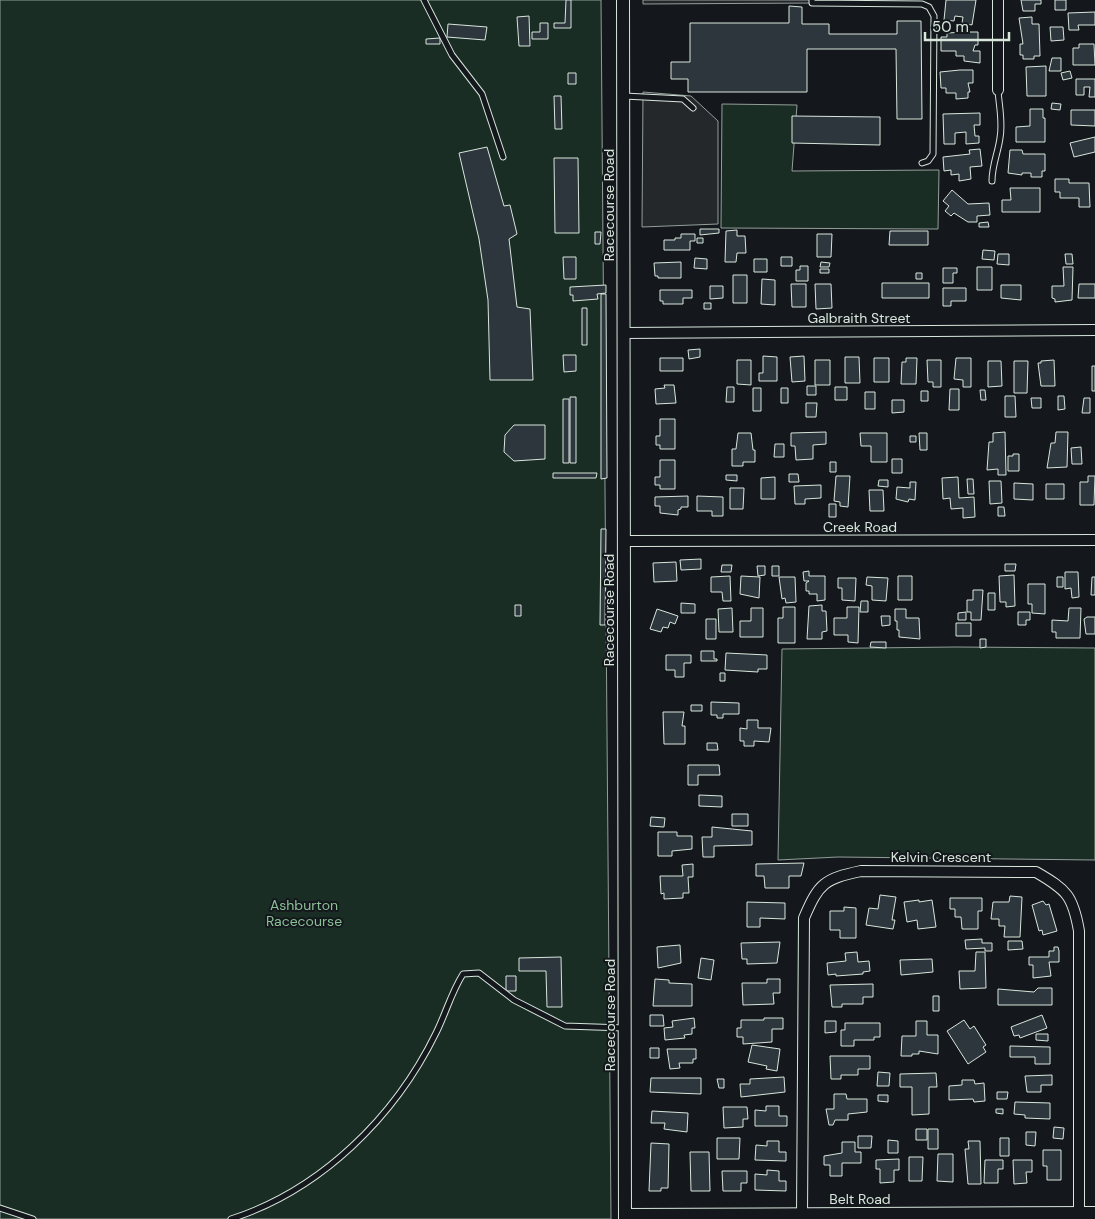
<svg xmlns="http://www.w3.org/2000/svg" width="1095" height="1219" font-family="'DM Sans',sans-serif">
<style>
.green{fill:#1a2d24;stroke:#939e99}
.parking{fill:#24282b;stroke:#939e99}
.building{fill:#2c363c;stroke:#d8e6dc}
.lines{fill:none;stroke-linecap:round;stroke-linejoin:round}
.service-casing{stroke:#d8e6dc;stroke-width:7}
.minor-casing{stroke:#d8e6dc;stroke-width:12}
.tertiary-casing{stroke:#d8e6dc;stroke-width:14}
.service{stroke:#14181c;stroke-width:5}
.minor{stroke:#14181c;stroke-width:10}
.tertiary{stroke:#14181c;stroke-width:12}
.labels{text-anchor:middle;stroke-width:4;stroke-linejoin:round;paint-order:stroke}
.street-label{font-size:14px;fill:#d8e6dc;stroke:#14181c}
.park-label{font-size:14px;fill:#8ac095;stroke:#14181c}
</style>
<rect width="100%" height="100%" fill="#14181c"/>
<path class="green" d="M0 0H601L611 1219H0Z
M722 104 797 105 792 171 939 170 938 229 721 228Z
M955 647 1095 648V860L838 857 778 860 782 649Z"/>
<path class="parking" d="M643 0H816V3L643 4Z
M643 92 691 96 718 121V224L642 227Z"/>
<path class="building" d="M566 0H571V28H554V23H565Z
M946 0H976L972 25 962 23 963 17 955 16 954 21 944 20Z
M1021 0H1041V4H1035V11H1023Z
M1055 0H1066V10H1055Z
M789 6 802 7V24H829V34H897V21H921L922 119H897L896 49H807V92H688V79H671V62H690V23H789Z
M1095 12V25H1078L1079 30H1069L1068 13Z
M529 16 530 46H519L517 17Z
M1032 17V24H1039L1040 56H1034V59H1023V55H1020V44H1023L1019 18Z
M540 23H548V39H532V32H540Z
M448 24 487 27 485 40 447 37Z
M1050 27H1063L1064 40 1051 41Z
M966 32H978V45H975L973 51H980V63L964 61V56H956V51H941V37H947V33Z
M440 38V44H426V39Z
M1079 44H1094L1095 65H1073V48H1079Z
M1052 58H1061V71H1049Z
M1046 66V96H1027L1026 67Z
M960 70H973V83H968L970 92H968V98L956 99V93H946V88H941L940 72Z
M1070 71 1072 78 1063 80 1061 73Z
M568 73H576V84H568Z
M1076 79H1095V97H1089L1090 87H1084V95H1076Z
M554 96H561L562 129H555Z
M1052 103 1061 104 1060 110 1051 109Z
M1030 109H1043V118H1045V142H1016V127L1030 126Z
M1071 110H1095V126L1071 125Z
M980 113V125H974L975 136H979V143L966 144V132L955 133V144H944L943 114Z
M792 116 880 117V145L792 143Z
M1095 137V152L1074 157 1070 143Z
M487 147 504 206 510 205 517 234 509 239 517 307 530 309 533 380H490L488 300 479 239 459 153Z
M980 149 982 166 970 167 971 179 959 181V174L951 175V170L944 171 943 157 970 154 969 150Z
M1010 150H1022L1023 154H1045V171H1042V177H1031V173H1022V175L1008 173Z
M554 158H578L579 233H555Z
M1055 179H1069V183H1089L1090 207H1079V198H1060V192H1055Z
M1010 188H1040V212H1002V200H1011Z
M952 190 968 204 989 203 990 215 977 216V222H968L954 213 951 216 945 211 949 206 943 201Z
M988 222 989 227H979V223Z
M700 229H719V233L700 235Z
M737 230V236H745L746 253H737L736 262H725L726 231Z
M890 231H928V245H889Z
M595 232H601L600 244H595Z
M681 234H695V241H690V250H664V240H675V238H681Z
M817 234H832L831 257H817Z
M697 238H703V243H697Z
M983 250 995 251 994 260 982 259Z
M998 254H1009V265L997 264Z
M1065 254H1072L1073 264H1066Z
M563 257H576V279H564Z
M781 257H792V266H781Z
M695 258 707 259V269L694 268Z
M754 259H767V272H754Z
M681 262V278H658V276H655L654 263Z
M821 262 830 263 829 267H820Z
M800 266H808V281H796V270H800Z
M977 267H992V290H977Z
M1063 267H1073L1072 300 1055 302V299L1052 298V286H1064Z
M943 268H957V273H953V283H943Z
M820 269H829V273H820Z
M916 273H922V279H916Z
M733 275H747V303H733Z
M762 279 775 280V305L761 304Z
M882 283H929V298H882Z
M791 284H806V307H792Z
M815 284H831L832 308 816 309Z
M1079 284H1095V298H1078Z
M606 285V293L597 294 598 299 573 301V295H570V287Z
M1001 285H1021V300L1001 298Z
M710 286H723V298L710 299Z
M943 288H966V301H951V306H943Z
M660 290H692V298H683V304H663V301H660Z
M601 294H606L607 478 601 479Z
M704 303H711V309H704Z
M582 308H587V345H582Z
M700 349V357L689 359 688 350Z
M563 355H576V371L564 372Z
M763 356 777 357V381H759V373H763Z
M804 356 805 381 792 382 790 357Z
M845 357H859L860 383H845Z
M660 358H683V371H660Z
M874 358H889V382H874Z
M906 358H917L916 384H901L902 362H906Z
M956 358H971V387H963V380L954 379Z
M737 360H751V385L737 384Z
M815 360H830V385H815Z
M927 360H941V387H933V382H928Z
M1054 360 1055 386H1041L1038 363H1041V361Z
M988 361H1001L1002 386 988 387Z
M1014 361H1028L1027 393H1014Z
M1092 366H1095V391H1092Z
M664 385H674L676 403 656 404 655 389 665 388Z
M807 386H816V395H807Z
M727 387H734V402H726Z
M835 387H847V400H835Z
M753 388H761V411H753Z
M781 388H788V403H781Z
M950 389H959V410H949Z
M980 390H985L986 400H981Z
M921 391H928V401H921Z
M865 392H875V409H865Z
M1005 396H1015L1016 417H1005Z
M1058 396H1064L1065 409 1058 410Z
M570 397H576V463H570Z
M1031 398H1041V408H1032Z
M1084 398H1090V413H1082Z
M563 399H569V463H563Z
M892 400H904V412L892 413Z
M806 403H817L816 417H806Z
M660 419H675V449H660V445H656V436H660Z
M514 425H545V459L514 461 504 452 505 435Z
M826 432V444L813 445V459L796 460 795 446H791V433Z
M1005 432 1006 475H998V469L987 470 989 442H993V433Z
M1056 432H1068L1067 467 1047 468 1051 443H1055Z
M738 433H751L753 450H755V462H743V466H732V449H736Z
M860 433H887V462H871V446H861Z
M919 433H927V450H920Z
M910 436H916V442H910Z
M775 444H784V457H774Z
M1081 447 1082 464H1072L1071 448Z
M1013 454H1019V471H1008V456H1013Z
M892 459H902V473H892Z
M660 460H675V489H660V485H655V477H660Z
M830 462H836V472H830Z
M553 473H597L596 478H553Z
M789 474H798L799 482H789Z
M726 475H737V481L726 480Z
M836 476H850L848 507 840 506V502L834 501Z
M1088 476H1095L1094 505H1080V482H1088Z
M775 477V499H761V478Z
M958 477 959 498 974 497 975 517 963 518V508L951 509 950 498 943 499 942 478Z
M967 479H973L974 494H968Z
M879 480H888V487L878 486Z
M989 481H1001L1002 503 990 504Z
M910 482H916L915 500 909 499 908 502 896 499 897 487 910 488Z
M1014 483 1033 484V500L1014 499Z
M1046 484H1064V499H1046Z
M821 485V498L805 499V504H795L794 486Z
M730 488H744L743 509H730Z
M869 490H883L884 511H870Z
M688 496V507H681V509L678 510V515L660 513V506H655V497Z
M697 496 723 497V516H712V511H697Z
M829 504H836V517H829Z
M998 507H1004L1005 516H998Z
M601 529H606L605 625H600Z
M701 559V569L681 570 680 560Z
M676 562 677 581 654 582 653 563Z
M1005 564H1016L1015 571H1005Z
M722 565H732L731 572H721Z
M757 566H765V575L758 576Z
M772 566H779V576H772Z
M809 571V576H825V600L817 601V594H809V591H806V583L809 581H804L803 572Z
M1065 572H1078L1079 597 1072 598 1071 588 1065 589Z
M1014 575 1015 606 1006 607V602H1000L999 576Z
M730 576 731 601H723L722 592H711V577Z
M741 576 760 577 759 598 740 594Z
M898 576H912V600H898Z
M779 577H795L796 602 786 603 785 598 782 599Z
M867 577 888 578 886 601 872 600V586L866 585Z
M1057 577H1063V587H1057Z
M1092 577H1095V595H1091Z
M838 578H856L855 601 842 600V588H838Z
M1028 584H1045V614L1032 613V604H1028Z
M973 590H983L981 620H971V612H967V600H973Z
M988 593H995V610H988Z
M861 601H868V612H860Z
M681 603 695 604V613H681Z
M515 605H521V616H515Z
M822 605V611H826L827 631 822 632V639H807L809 606Z
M783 607H795V643H778V618H783Z
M847 607H859L858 643 848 642V635H834V618H847Z
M732 608 733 632H719L718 609Z
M751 608H763V637H740V621H751Z
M1069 608H1081L1080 638H1056V632H1052V620L1068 621Z
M657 609 678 616 675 624 670 622 668 628 663 627 661 632 650 629Z
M895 609H906V618H919L920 639 899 637V630H897V621H895Z
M966 612V620H958V613Z
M1018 612H1030V620H1026V625H1018Z
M881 616H890V625L882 626Z
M1087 617H1095V634H1086L1084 619Z
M706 619H716V639H706Z
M956 623H971V636H956Z
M980 639H986V647L980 648Z
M871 642H886V648L870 647Z
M701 651H714V659H717V661H701Z
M726 653 767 655V669H758V672L725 670Z
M666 655H691V663H684V677H675V670H666Z
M720 673H725V681H720Z
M711 702 739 703V714H723V718H717V715H711Z
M691 705H702V711H691Z
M663 712H684L682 726H685V744H664Z
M747 720H758V728H771L769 742 754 741V746H744V741H740V728L747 729Z
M707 743H717L718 750H707Z
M688 765H719L720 775H698V785H688Z
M699 795 722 796V807L699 806Z
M732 814H748V826H732Z
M651 817 665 818 664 827 650 826Z
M712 827 752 831V845L714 846V857H703L702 837H712Z
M658 832H677V836H692V849L672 851V856H658Z
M804 863 801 876H789V888H765L764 876H756V864Z
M693 864V877H688L689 893H683V898L664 899V893L661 894 660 876H683L682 865Z
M880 895 896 897 892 920H895L893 929 866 925 869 908 878 909Z
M1010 896 1022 897 1020 937H1004L1005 926H999V919H991L993 902H1009Z
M950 898H982V911H978V929H962L961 917H955V909H950Z
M919 900V902L932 900 936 927 918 929 917 920 907 922 904 902Z
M1043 901 1046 905 1049 904 1057 931 1043 935 1042 930 1039 931 1032 905Z
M747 902 785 903V919L760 918V927H747Z
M844 907 856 908V938H840V930H830V911H844Z
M982 939V943H992V951H985V948L966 949 965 940Z
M1008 941H1022L1023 949 1008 950Z
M780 942 777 963 747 964V959H742L741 943Z
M680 945 681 963 658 968 657 947Z
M1054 947H1058L1059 951V962H1049L1051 976 1033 978V965H1029V957H1049V951H1054Z
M857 952 858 962 869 961 870 971 863 972V974L836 976V974L828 975 827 963 846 961 845 953Z
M976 952H985L986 988 960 989 959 971H975Z
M561 957 562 1007H547L546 971H519V958Z
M701 958 714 960 711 980 698 978Z
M932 959 933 972 901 975 900 960Z
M506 976H516V991H506Z
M655 979 669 980V983L692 984V1006H653Z
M767 979H780V993H773L774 1004 743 1005 742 983H767Z
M873 984V997H863V1004H842V1007H832L830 985Z
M1038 988H1052V1005H998V989L1034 992Z
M933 996H939V1011H933Z
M650 1015H663L664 1026H650Z
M1042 1015 1047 1028 1020 1038 1019 1035 1014 1036 1011 1027Z
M694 1018 695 1028H692V1034L684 1035 685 1038 665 1040 664 1028 673 1027 672 1021Z
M764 1018H783V1029H772V1042L743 1044V1037H737V1028H741V1020H764Z
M964 1020 970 1029 974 1026 986 1045 983 1047 986 1052 968 1064 947 1031Z
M825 1021H836V1032L825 1033Z
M916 1021H927V1035H938V1054L919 1051V1054H912V1056H901L902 1036H916Z
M845 1023H880V1037H874V1040H854V1046H841V1030H845Z
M1036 1034H1048V1041L1036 1040Z
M752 1045 780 1049 777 1071 766 1069 767 1066 748 1062Z
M1010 1046 1050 1047V1064H1035V1057H1010Z
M650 1048H659V1058H650Z
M667 1049H696V1059H693V1063H679L680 1068 670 1069Z
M830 1056H870V1069H858V1075H841V1079H831Z
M878 1072 890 1073 889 1086H877Z
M936 1073 937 1087H929V1114L912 1115V1087H900V1074Z
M1052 1075V1085H1041V1092H1027L1025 1076Z
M784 1077 785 1092 741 1097 740 1084H750V1079Z
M651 1078H701V1094L650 1092Z
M717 1079H724V1088H719Z
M962 1080H974L975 1084 984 1083 985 1101 974 1102 973 1099 949 1100V1086L962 1085Z
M997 1092H1008L1007 1099H997Z
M834 1094H846L847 1099H867V1112L848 1114V1120H835L833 1125H829L826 1109H834Z
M878 1095H888V1102L878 1101Z
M1015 1102 1050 1103V1119L1025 1118V1115L1014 1114Z
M766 1106H779V1116H787V1126H755V1110L766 1111Z
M723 1107H747L748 1119H743V1127L724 1128Z
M996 1109H1003V1114L996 1113Z
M652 1111 688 1113 687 1132 664 1129 665 1123H651Z
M1054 1127 1064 1128 1063 1139 1053 1138Z
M916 1129H927V1140H916Z
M928 1129H938V1149H928Z
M1026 1132H1036L1035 1146 1026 1145Z
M858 1136H872L871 1148H858Z
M717 1138H740L739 1159H717Z
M1000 1138H1009V1156H1000Z
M888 1140 898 1141V1153H888Z
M767 1141H779V1152H786V1161L755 1160 756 1145 767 1146Z
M968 1141H980L981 1184H968L965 1149H969Z
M842 1142H855V1152H861V1163H842V1176H830V1165H824V1156L842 1153Z
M651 1143 669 1144 668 1188H661V1191H649Z
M1043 1150H1061V1180H1047V1166H1043Z
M690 1152H709L710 1191H691Z
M938 1154H953V1182L937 1181Z
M909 1157H923L922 1181H909Z
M899 1159V1170H894V1182L880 1183V1169H876V1160Z
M985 1160H1003V1169H998V1183H984Z
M1013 1160H1032V1172H1026L1027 1183 1014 1184Z
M767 1170 779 1171V1181H786V1191L755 1190V1174L767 1175Z
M722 1171H747V1183H741V1191H723Z"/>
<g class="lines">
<defs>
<path id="service" d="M424 0 452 55 482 94 503 157
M812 0V3L922 4 929 7 934 16 933 154 928 161 922 163
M624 96 683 99 693 108
M992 181C992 165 998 153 1000 138 1003 122 999 106 998 90
M0 1208 33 1219
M231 1219C321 1190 395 1117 436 1033 446 1013 451 993 463 974L479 973 514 1000 565 1026 625 1028"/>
<path id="minor" d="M998 90V0
M624 333 1095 330
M624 541 1095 540
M802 1214 804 918C819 883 824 879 861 871L1036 872C1067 890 1073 896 1079 931V1213"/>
<path id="tertiary" d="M623 0 625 1219
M625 1215 1095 1213"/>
</defs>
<use href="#service" class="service-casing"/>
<use href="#minor" class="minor-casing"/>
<use href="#tertiary" class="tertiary-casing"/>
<use href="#service" class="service"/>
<use href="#minor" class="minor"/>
<use href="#tertiary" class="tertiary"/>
</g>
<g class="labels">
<g class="street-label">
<text transform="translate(609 205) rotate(-90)" y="5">Racecourse Road</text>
<text x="859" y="323">Galbraith Street</text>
<text x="860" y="532">Creek Road</text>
<text transform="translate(609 610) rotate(-90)" y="5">Racecourse Road</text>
<text x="941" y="862">Kelvin Crescent</text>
<text transform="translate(610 1015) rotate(-90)" y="5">Racecourse Road</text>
<text x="860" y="1204">Belt Road</text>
</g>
<g class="park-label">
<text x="304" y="910">Ashburton<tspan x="304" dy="16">Racecourse</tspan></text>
</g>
</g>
<path d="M925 32v8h84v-8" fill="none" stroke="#d8e6dc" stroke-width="2.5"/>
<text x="932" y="32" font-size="15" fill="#d8e6dc" stroke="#14181c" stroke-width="4" paint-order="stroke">50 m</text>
</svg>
